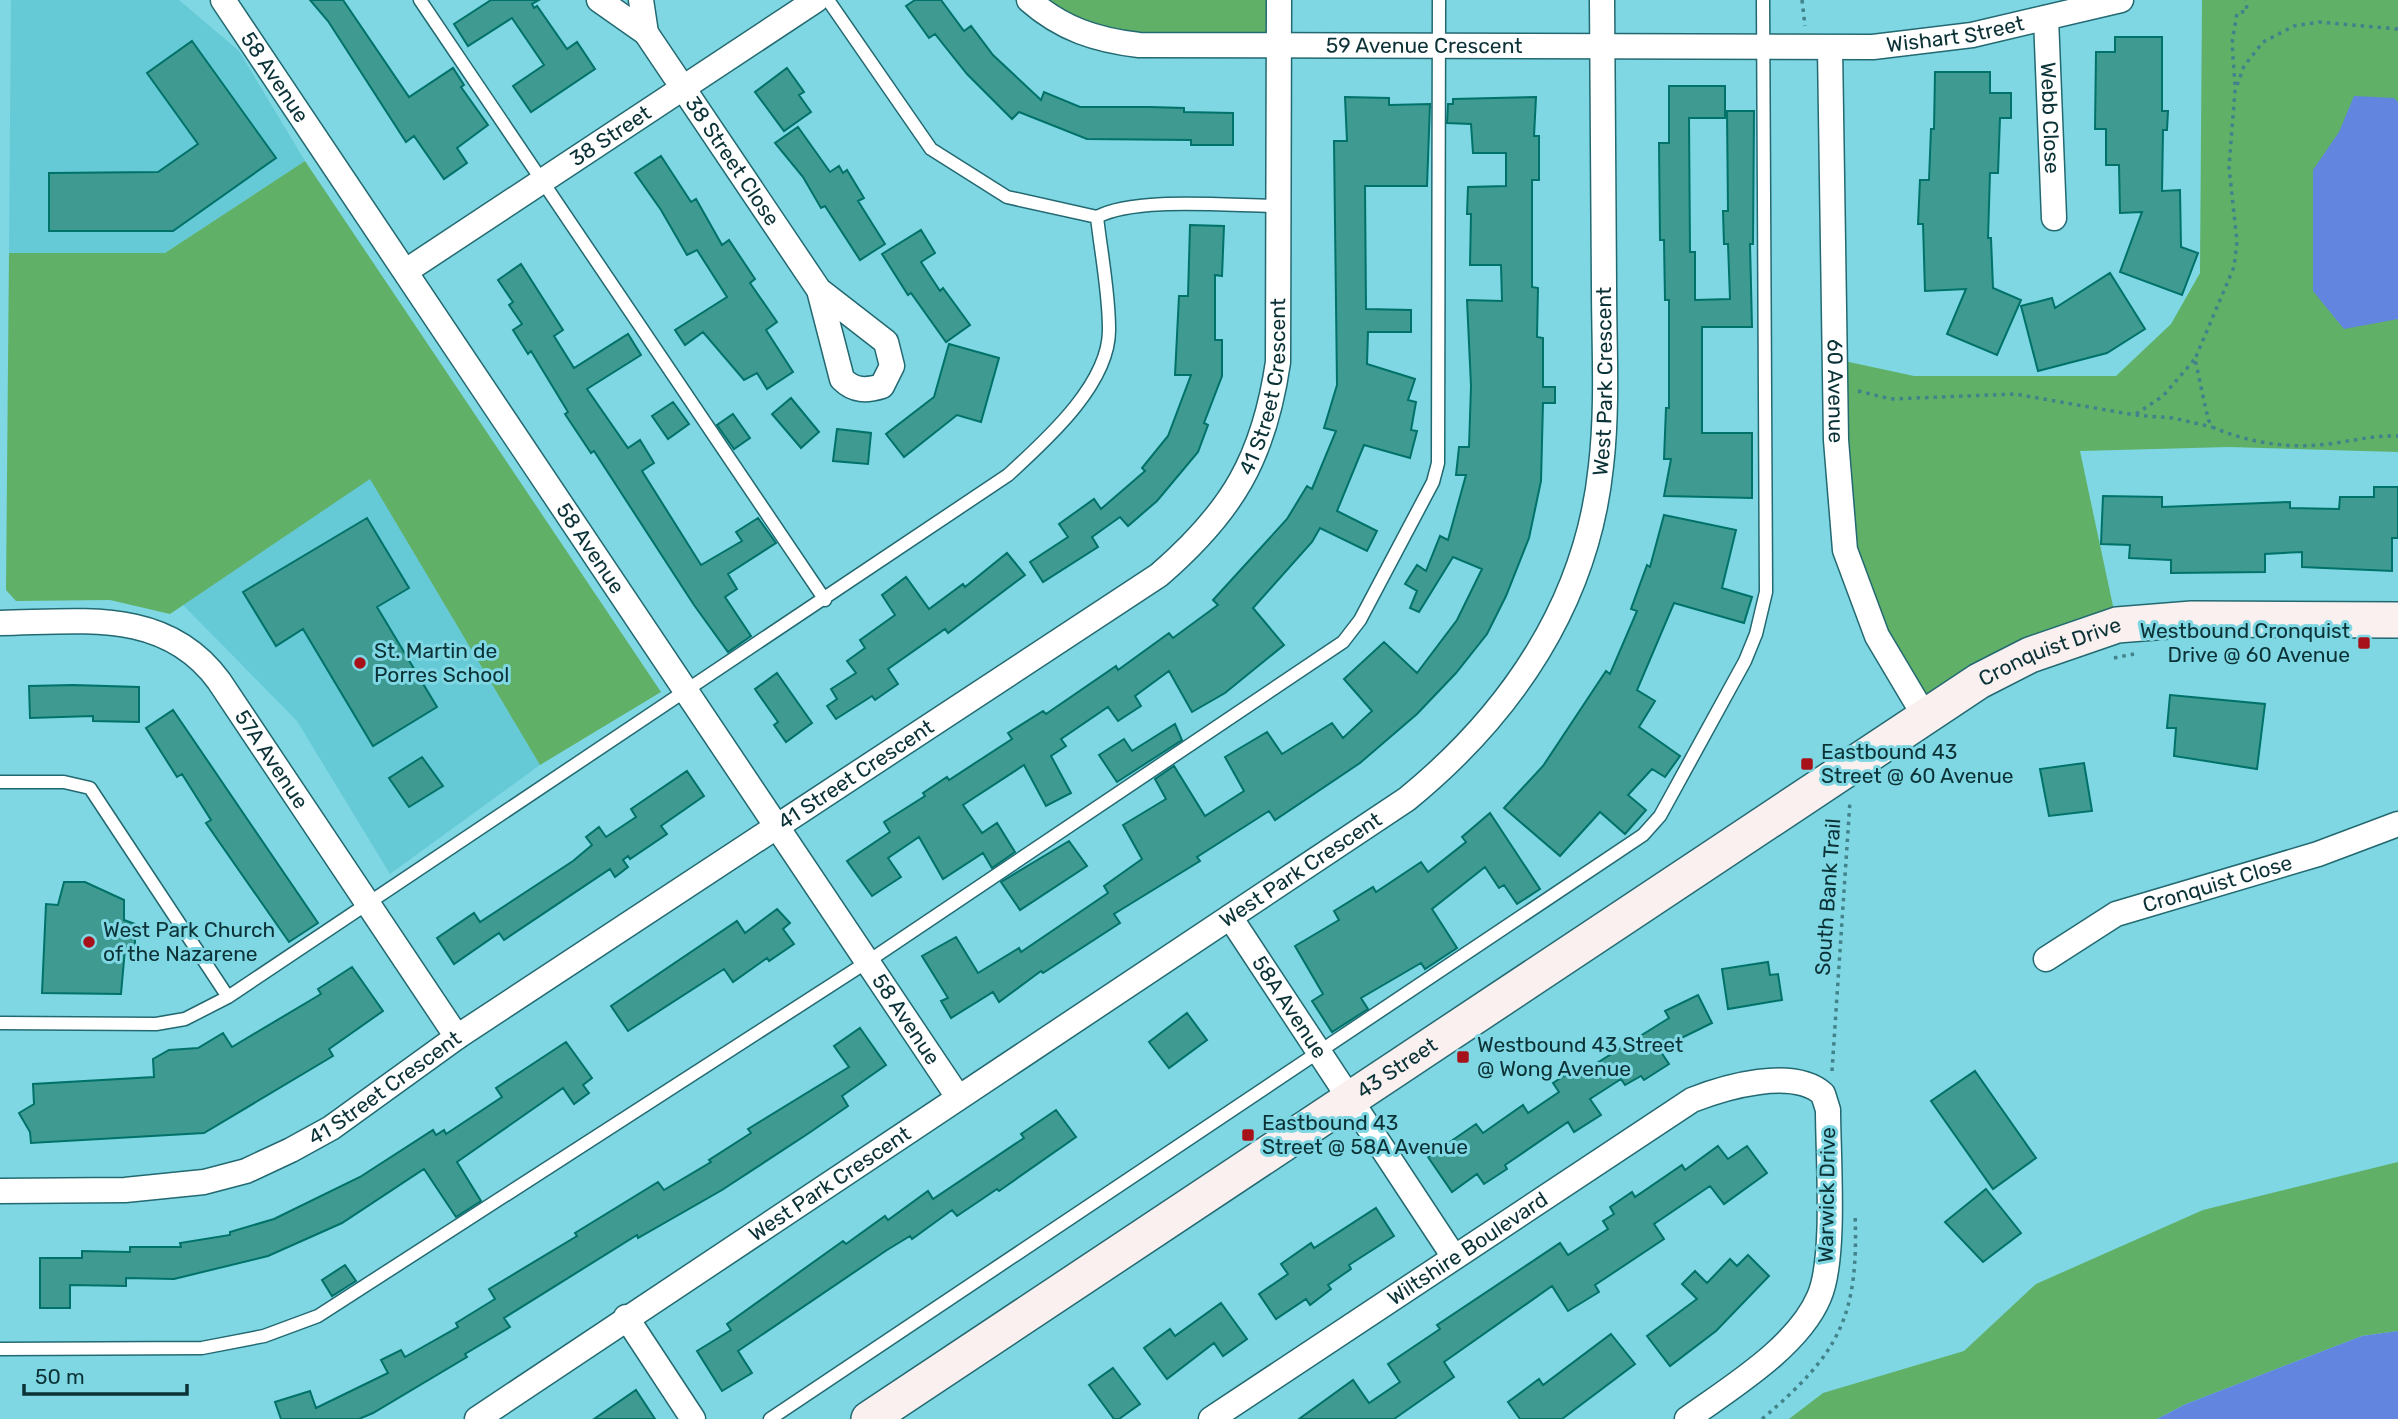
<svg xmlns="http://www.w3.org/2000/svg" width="2398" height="1419" font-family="Rubik,sans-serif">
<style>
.built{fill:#65cad6}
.green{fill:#60b068}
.water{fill:#6285e0}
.building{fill:#3f9a91;stroke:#007269;stroke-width:2}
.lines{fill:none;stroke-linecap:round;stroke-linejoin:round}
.lane-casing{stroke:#236971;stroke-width:15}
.street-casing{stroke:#236971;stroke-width:27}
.secondary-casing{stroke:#236971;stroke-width:38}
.path{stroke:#43828a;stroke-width:3.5;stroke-dasharray:3.5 5;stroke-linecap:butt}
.lane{stroke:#fff;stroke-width:12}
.street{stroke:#fff;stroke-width:24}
.secondary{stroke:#f9f0ef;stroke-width:35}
.poi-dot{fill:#a7121a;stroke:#7ed7e2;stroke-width:2.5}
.labels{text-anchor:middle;stroke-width:6;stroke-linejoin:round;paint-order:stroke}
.street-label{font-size:21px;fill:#0b3237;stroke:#7ed7e2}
.poi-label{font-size:21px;fill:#0b3237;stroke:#7ed7e2;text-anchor:start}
</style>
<rect width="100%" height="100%" fill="#7ed7e2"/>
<path class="built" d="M11 0H179L239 51 305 161 165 253H9Z
M370 478 540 765 390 874 297 721 183 605Z"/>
<path class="green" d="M1029 0H1279V47L1139 45Z
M2202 0H2398V452L2229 447 2080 451 2117 625 1924 715 1845 550 1835 359 1914 376H2116L2171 324 2200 273Z
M305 161 661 692 540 765 370 479 170 614 110 600 16 601 6 590 9 253H165Z
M2398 1162V1331L2362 1336 2186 1404 2157 1419H1789L1823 1393 1964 1351 2036 1284 2203 1210Z"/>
<path class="water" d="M2354 96 2394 98 2398 102V319L2344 329 2313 291V170L2339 132Z
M2398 1331V1419H2157L2186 1404 2362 1336Z"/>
<path class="building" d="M310 0H343L409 97 453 68 464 85 461 87 488 125 457 148 467 163 444 179 414 136 406 142 328 21Z
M491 0H539L532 4 534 8 537 6 567 49 577 42 595 69 531 112 513 86 544 65 512 18 468 46 454 24Z
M915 0H941L964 31 971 26 993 55 1041 100 1044 92 1080 107H1150L1184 108V112L1233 113V145H1191V140L1087 139 1019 112 1012 119 967 74 935 34 929 38 906 6Z
M2115 37H2162V111H2168L2167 130H2163L2162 191 2180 190 2181 247 2198 253 2182 295 2120 272 2142 212 2120 213 2119 165H2106V129H2095L2096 52H2115Z
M192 41 276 158 173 231H49V173L158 172 198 144 147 73Z
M787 68 804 92 799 95 811 112 784 131 755 92Z
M1935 72H1990V93H2011V118H2000L1998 173H1990L1988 238H1991L1993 288 2021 300 1997 355 1947 334 1966 289 1925 291 1923 224H1918L1920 180H1929L1931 129H1934Z
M1669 86H1725V118H1689L1690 252H1695V300L1730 299 1728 244H1724L1723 211H1728L1727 111H1754L1753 244H1750L1752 327H1702V433H1752V498L1664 496 1671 459H1664L1666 408H1669V300H1665L1664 240H1660L1659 143H1669Z
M1345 97 1389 98V105L1430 104 1427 186H1365L1366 309 1411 310V332H1368L1367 364 1415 379 1408 400 1416 402 1411 430 1417 431 1410 458 1364 445 1337 511 1377 531 1367 551 1320 528 1312 542 1253 608 1284 645 1225 693 1192 712 1169 671 1135 696 1141 706 1118 721 1108 707 1061 739 1066 746 1051 756 1071 793 1046 806 1024 765 963 805 982 833 997 823 1015 852 992 868 983 853 943 879 919 837 888 858 901 877 872 896 847 861 890 832 884 822 925 796 923 793 947 777 949 780 1012 739 1008 733 1043 711 1046 714 1116 666 1118 670 1169 633 1173 638 1218 605 1213 600 1287 519 1307 486 1312 489 1336 431 1324 428 1337 385 1334 141H1347Z
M1536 97 1534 136H1539V180H1532V287L1538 288 1537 337 1543 338V387H1555V403H1543L1541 481 1529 538 1506 596 1487 634 1456 673 1417 714 1360 763 1275 820 1269 811 1197 857 1200 861 1114 914 1120 923 1043 973 1041 971 999 1002 993 992 951 1018 941 1001 948 998 922 956 956 937 978 973 1019 948 1021 952 1108 893 1104 886 1142 859 1123 825 1166 799 1155 779 1174 766 1205 816 1244 791 1225 757 1267 732 1282 754 1332 723 1343 738 1372 711 1344 679 1384 642 1417 673 1457 620 1482 569 1453 557 1419 612 1410 608 1417 591 1405 584 1417 565 1426 571 1440 536 1448 540 1466 475H1456L1459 447H1469L1471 386 1467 300 1502 301 1501 265H1470L1471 214H1467L1468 187 1506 186V153H1473L1471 124 1447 123 1448 104H1453V99Z
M798 127 830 172 839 166 843 173 847 170 864 198 858 201 885 244 860 260 825 206 821 208 803 177 775 143Z
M661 156 691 202 696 199 722 245 729 240 755 279 750 283 777 322 766 330 793 372 767 389 757 373 744 380 703 332 685 345 675 330 727 297 697 250 687 255 661 210 635 173Z
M1190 225 1224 226 1222 276 1215 275V340H1222V376L1204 423 1208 425 1198 452 1157 501 1128 526 1120 517 1092 537 1098 547 1043 582 1030 562 1068 537 1059 524 1094 499 1101 509 1145 471 1142 468 1168 436 1191 375H1175L1179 296H1188Z
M921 230 935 253 921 262 940 291 943 288 970 325 946 342 911 293 908 295 882 254Z
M521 264 563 330 554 336 574 368 628 334 641 355 587 389 628 448 640 440 654 463 642 471 701 565 742 541 736 532 758 518 776 543 728 574 737 589 725 597 751 636 728 652 694 605 594 451 591 453 565 414 568 412 531 351 528 354 513 330 522 324 509 305 513 302 498 280Z
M2110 273 2145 329 2107 353 2038 371 2021 306 2052 298 2055 308Z
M949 344 999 358 981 422 957 415 904 457 886 434 934 397Z
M791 398 819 432 801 448 772 414Z
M673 402 689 424 668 439 652 416Z
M733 414 750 438 734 449 717 425Z
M837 429 871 433 868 464 833 461Z
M2374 487H2398V538H2392V571L2302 567V552L2265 554V572L2171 573V560L2129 558 2130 545 2101 544 2103 496 2162 497V507L2290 502V508L2339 509 2340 497H2374Z
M1664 515 1736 530 1722 588 1752 597 1744 623 1674 603 1637 690 1655 701 1639 727 1680 756 1665 777 1652 769 1628 795 1646 810 1625 834 1600 812 1560 856 1504 808 1543 766 1606 671 1610 674 1637 611 1631 609 1647 565 1650 567Z
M367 518 409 588 377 607 437 707 373 746 303 629 276 646 243 592Z
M1007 553 1025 575 948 633 945 629 888 669 898 684 875 700 872 696 836 719 827 706 837 699 831 689 856 673 847 661 865 648 860 640 895 615 882 595 906 577 929 609 963 584 965 587Z
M777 673 812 723 786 742 774 725 778 722 755 689Z
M73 685 139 687V722L93 721V716L30 718 29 686Z
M2170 695 2265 704 2257 769 2174 756 2176 728H2167Z
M173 710 318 923 289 942 206 823 211 820 182 774 177 777 146 728Z
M1175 724 1182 740 1117 782 1099 755 1124 739 1132 751Z
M422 757 443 786 409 807 389 778Z
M2084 763 2092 811 2049 816 2040 769Z
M687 771 704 796 661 826 667 834 630 859 628 856 623 860 628 867 615 877 610 869 504 940 499 933 454 964 437 938 474 913 480 922 573 861 592 845 586 837 599 827 606 837 636 817 631 809Z
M1490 813 1540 889 1517 904 1504 885 1499 888 1485 867 1432 909 1457 948 1425 969 1421 963 1361 998 1368 1009 1332 1032 1312 1001 1323 994 1295 946 1339 920 1334 911 1373 887 1376 892 1421 862 1428 872 1466 842 1462 837Z
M1069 841 1087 866 1020 910 1001 882Z
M64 882H85L124 900V920L135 924V949H125L121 994 42 993 46 904 58 905Z
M777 909 790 923 783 929 794 944 769 961 767 958 733 982 724 969 628 1031 611 1006 737 921 745 933Z
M1768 962 1770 975 1778 974 1782 1000 1728 1009 1722 969Z
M352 967 383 1011 329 1049 333 1056 204 1133 31 1143 30 1132 19 1113 34 1104 33 1084 154 1077 153 1059 169 1050 198 1048 223 1033 232 1047 321 994 318 989Z
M1698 995 1712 1023 1659 1049 1669 1064 1644 1080 1641 1076 1625 1085 1621 1079 1590 1099 1601 1115 1574 1132 1568 1122 1505 1165 1507 1169 1484 1184 1477 1174 1452 1192 1428 1157 1476 1124 1483 1133 1523 1105 1528 1113 1559 1092 1553 1083 1581 1065 1584 1071 1669 1018 1665 1011Z
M1187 1013 1207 1040 1169 1068 1149 1042Z
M860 1028 886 1065 842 1096 848 1106 809 1133 722 1190 638 1238 637 1235 504 1318 510 1327 465 1354 467 1357 373 1413 359 1419H281L275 1402 310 1391 316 1408 388 1373 381 1360 401 1350 405 1357 458 1327 456 1323 495 1299 489 1289 577 1236 575 1233 658 1182 664 1190 711 1162 709 1160 751 1133 748 1129 849 1067 834 1046Z
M566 1042 592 1078 583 1085 589 1093 574 1104 563 1088 457 1162 481 1201 456 1217 424 1169 342 1223 268 1256 174 1279 126 1278V1286L70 1285V1308H40V1258H82V1251L130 1252V1247H181L180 1243 230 1235V1232L274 1219 360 1177 433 1130 436 1135 444 1130 446 1134 502 1097 496 1088Z
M1975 1071 2036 1158 1993 1189 1931 1101Z
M1056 1110 1076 1137 999 1191 997 1189 957 1216 952 1210 912 1239 910 1236 887 1250 738 1351 752 1373 722 1391 697 1351 731 1330 727 1324 843 1241 846 1244 885 1216 888 1220 928 1191 933 1199 1024 1138 1021 1134Z
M1718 1146 1728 1159 1747 1146 1767 1173 1724 1204 1710 1186 1654 1224 1664 1239 1595 1285 1599 1292 1568 1311 1552 1286 1444 1362 1454 1377 1394 1419H1299L1353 1380 1369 1403 1400 1382 1388 1364 1440 1329 1437 1325 1560 1243 1568 1255 1608 1229 1603 1221 1614 1214 1610 1207 1632 1192 1635 1197 1682 1165 1685 1170Z
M1986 1189 2021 1233 1983 1262 1945 1222Z
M1376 1208 1394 1236 1349 1265 1351 1269 1328 1285 1331 1289 1310 1305 1306 1299 1276 1319 1259 1294 1288 1274 1281 1264 1311 1243 1314 1248Z
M1748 1255 1769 1276 1716 1331 1670 1366 1647 1336 1697 1299 1682 1284 1695 1271 1707 1283 1730 1259 1737 1266Z
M345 1265 356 1281 332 1296 322 1280Z
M1221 1303 1247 1339 1223 1356 1214 1343 1167 1379 1144 1348 1170 1329 1175 1336Z
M1611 1334 1635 1364 1562 1419H1520L1508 1402 1539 1379 1543 1385Z
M1113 1368 1140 1404 1119 1419H1114L1089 1385Z
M636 1390 655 1419H594Z"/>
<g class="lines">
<defs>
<path id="lane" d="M420 0 825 600
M828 0 931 149 1007 197 1097 217C1135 196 1232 206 1278 206
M0 782H64L90 788 228 997
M0 1023 156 1024 185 1019 228 997 1008 475C1045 441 1110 384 1109 329 1109 292 1101 253 1097 217
M0 1349 202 1348 264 1336 318 1316 867 962 1343 642 1360 620 1433 482 1438 463 1439 0
M770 1419 1643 835 1660 816 1745 661 1756 634 1766 592 1763 0"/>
<g id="street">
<path id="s1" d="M223 0 958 1097"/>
<path id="s2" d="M599 0 646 33 819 290 886 342 892 366 882 386C866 391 854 391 842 379L819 290"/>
<path d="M641 0 646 33"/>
<path id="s3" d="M1029 0C1062 29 1096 40 1139 45L1873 47 1972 35 2121 0"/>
<path id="s4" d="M2046 18 2054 218"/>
<path id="s5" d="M1830 48 1836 440 1845 550 1877 636 1924 715"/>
<path id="s6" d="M406 271 816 0"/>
<path id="s7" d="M0 623C80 622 165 607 219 681L457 1037"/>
<path id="s8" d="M1230 917 1454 1257"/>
<path id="s9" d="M2046 959 2116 914 2318 854 2398 824"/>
<path id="s10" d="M0 1191 125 1190 204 1182 246 1171 291 1150 331 1128 457 1037 1159 575C1232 512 1264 458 1278 362L1279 0"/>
<path d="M626 1317 693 1419"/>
<path id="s11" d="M477 1419 1407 799C1511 714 1587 603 1601 466 1608 406 1604 345 1604 286 1603 190 1602 95 1602 0"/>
<path id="s12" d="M1211 1419 1692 1100C1725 1087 1793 1067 1823 1094L1828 1110C1828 1156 1836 1259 1819 1297 1798 1347 1730 1388 1687 1419"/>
</g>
<g id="secondary">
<path id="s13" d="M869 1419 1979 681 2030 655 2117 625 2192 619 2398 620"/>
</g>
</defs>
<use href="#lane" class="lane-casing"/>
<use href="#street" class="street-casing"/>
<use href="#secondary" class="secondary-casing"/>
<path class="path" d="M1802 0 1805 26
M2398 29 2319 22 2294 26 2263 42 2244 66 2235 91 2229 167 2237 242 2234 267 2195 359 2208 419 2212 427C2250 443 2288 449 2328 444 2352 441 2374 435 2398 436
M2235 85 2232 43 2237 13 2247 11 2246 0
M1858 391 1891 399 2015 394 2135 415 2173 418 2212 427
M2136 414 2163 396 2194 360
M2114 658 2134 654
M1832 1071 1850 801
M1762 1419C1840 1353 1859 1316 1855 1213"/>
<use href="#lane" class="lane"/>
<use href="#street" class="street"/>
<use href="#secondary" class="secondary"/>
</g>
<g class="poi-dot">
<rect x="2357" y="636" width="14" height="14" rx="3.5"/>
<circle cx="360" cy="663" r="7"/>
<rect x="1800" y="757" width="14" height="14" rx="3.5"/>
<circle cx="89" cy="942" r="7"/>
<rect x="1456" y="1050" width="14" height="14" rx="3.5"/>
<rect x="1241" y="1128" width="14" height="14" rx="3.5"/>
</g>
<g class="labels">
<g class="street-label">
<text dy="7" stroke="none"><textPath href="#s3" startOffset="938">Wishart Street</textPath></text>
<text dy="7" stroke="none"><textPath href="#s3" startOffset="406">59 Avenue Crescent</textPath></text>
<text dy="7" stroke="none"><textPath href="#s1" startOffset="93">58 Avenue</textPath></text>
<text dy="7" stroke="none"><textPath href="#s4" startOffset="100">Webb Close</textPath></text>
<text dy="7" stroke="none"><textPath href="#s6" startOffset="245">38 Street</textPath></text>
<text dy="7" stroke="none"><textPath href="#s2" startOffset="212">38 Street Close</textPath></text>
<text dy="7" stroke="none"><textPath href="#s11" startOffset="1598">West Park Crescent</textPath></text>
<text dy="7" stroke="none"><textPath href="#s10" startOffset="1563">41 Street Crescent</textPath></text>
<text dy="7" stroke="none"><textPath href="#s5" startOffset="343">60 Avenue</textPath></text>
<text dy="7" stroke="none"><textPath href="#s1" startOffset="660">58 Avenue</textPath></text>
<text dy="7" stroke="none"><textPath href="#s13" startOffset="1410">Cronquist Drive</textPath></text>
<text dy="7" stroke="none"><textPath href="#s7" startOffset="332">57A Avenue</textPath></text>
<text dy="7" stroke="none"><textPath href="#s10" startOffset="976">41 Street Crescent</textPath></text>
<text dy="7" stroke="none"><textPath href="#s11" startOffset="990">West Park Crescent</textPath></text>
<text dy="7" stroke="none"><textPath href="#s9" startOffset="189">Cronquist Close</textPath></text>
<text transform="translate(1828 897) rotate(-86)" y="7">South Bank Trail</text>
<text dy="7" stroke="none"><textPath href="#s8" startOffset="108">58A Avenue</textPath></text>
<text dy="7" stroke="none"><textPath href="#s1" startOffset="1227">58 Avenue</textPath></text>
<text dy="7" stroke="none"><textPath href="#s13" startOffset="634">43 Street</textPath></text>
<text dy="7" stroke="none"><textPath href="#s10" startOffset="410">41 Street Crescent</textPath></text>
<text dy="7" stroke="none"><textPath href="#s11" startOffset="424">West Park Crescent</textPath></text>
<text transform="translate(1827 1195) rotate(-89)" y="7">Warwick Drive</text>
<text dy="7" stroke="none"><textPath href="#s12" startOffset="308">Wiltshire Boulevard</textPath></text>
</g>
<g class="poi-label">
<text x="2350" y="638" text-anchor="end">Westbound Cronquist<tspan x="2350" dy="24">Drive @ 60 Avenue</tspan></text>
<text x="374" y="658">St. Martin de<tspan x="374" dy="24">Porres School</tspan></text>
<text x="1821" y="759">Eastbound 43<tspan x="1821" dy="24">Street @ 60 Avenue</tspan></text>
<text x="103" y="937">West Park Church<tspan x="103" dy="24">of the Nazarene</tspan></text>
<text x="1477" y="1052">Westbound 43 Street<tspan x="1477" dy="24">@ Wong Avenue</tspan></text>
<text x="1262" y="1130">Eastbound 43<tspan x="1262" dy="24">Street @ 58A Avenue</tspan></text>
</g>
</g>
<path d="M24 1384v10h163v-10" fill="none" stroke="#0b3237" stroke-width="3.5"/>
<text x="35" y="1384" font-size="21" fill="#0b3237" stroke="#7ed7e2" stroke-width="5" paint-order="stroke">50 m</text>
</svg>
